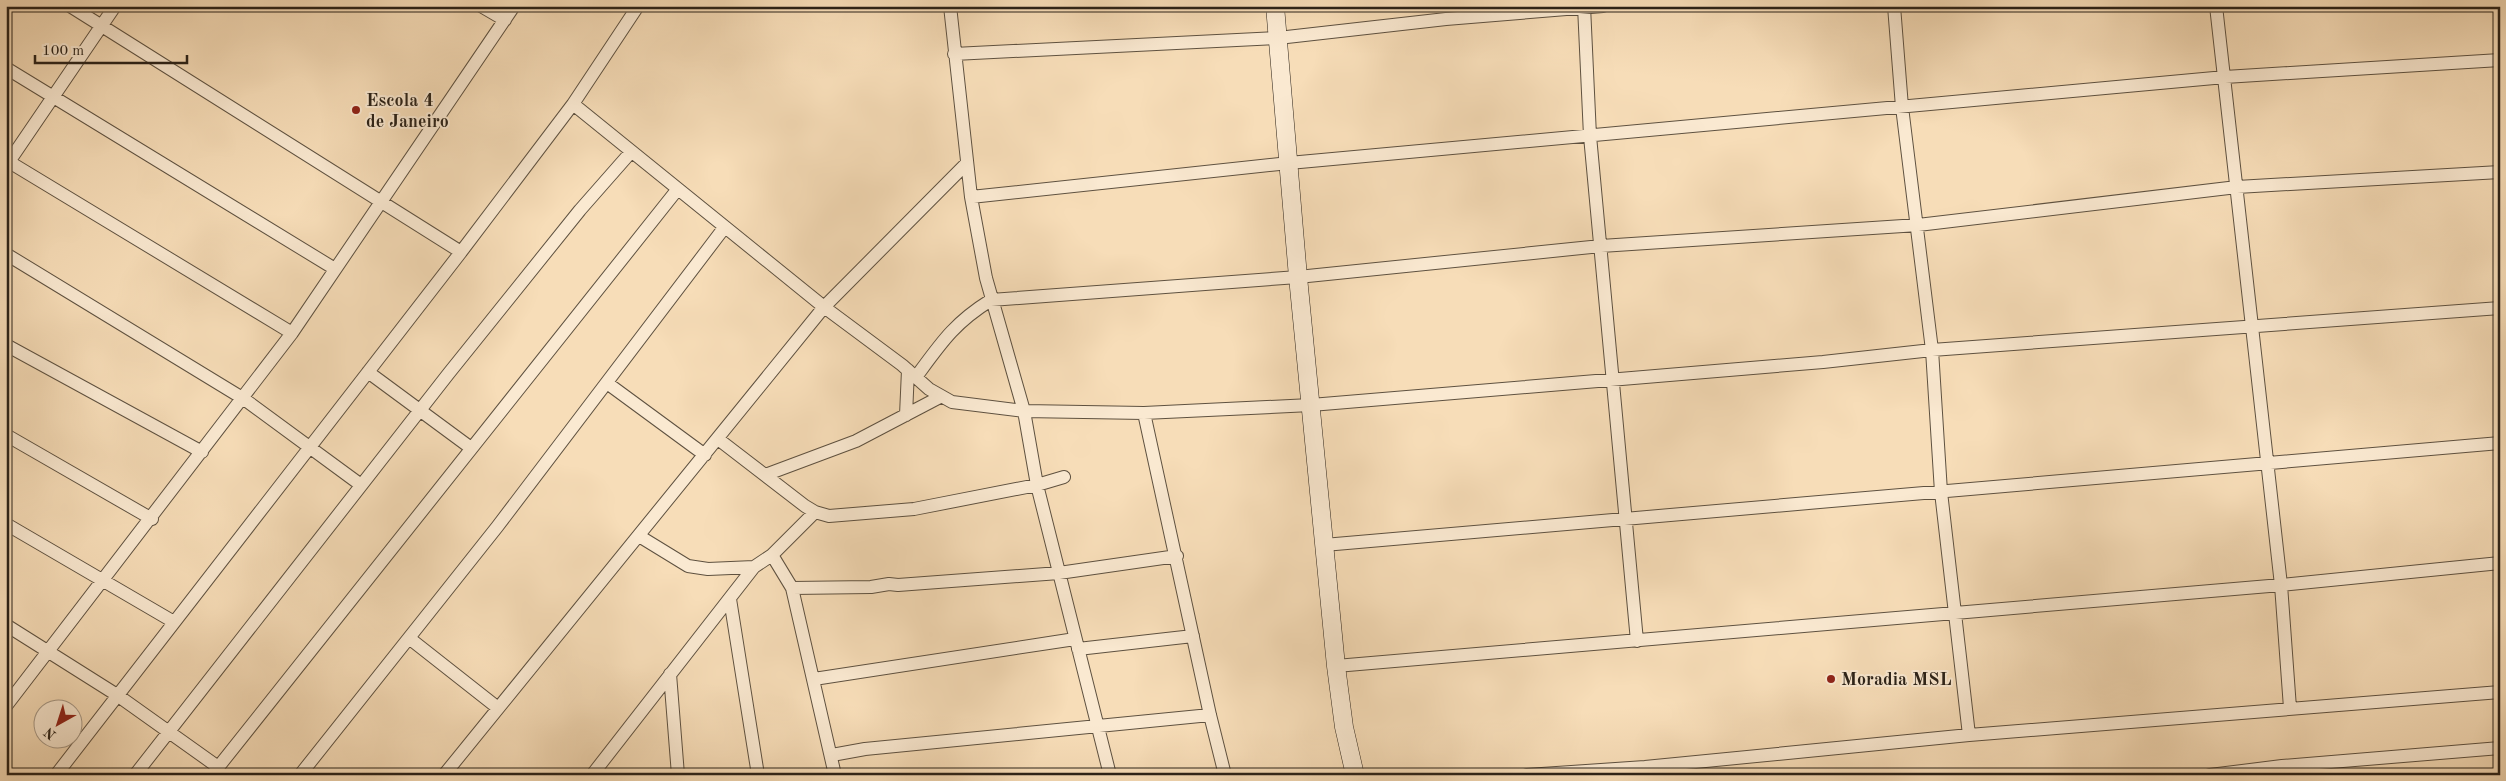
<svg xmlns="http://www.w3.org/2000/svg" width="2506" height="781" font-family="'Old Standard TT',serif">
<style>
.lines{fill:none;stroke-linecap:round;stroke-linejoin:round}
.street-casing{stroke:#5e5140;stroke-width:14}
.secondary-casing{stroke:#2b2218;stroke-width:19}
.street{stroke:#fae9d1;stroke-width:12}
.secondary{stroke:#fae9d1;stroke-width:18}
.poi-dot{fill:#8f2418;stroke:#fae9d1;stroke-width:2}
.labels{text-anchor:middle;stroke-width:4;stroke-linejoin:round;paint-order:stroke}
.poi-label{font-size:18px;font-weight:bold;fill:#2b2218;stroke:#fae9d1;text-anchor:start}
</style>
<rect width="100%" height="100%" fill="#f7ddb8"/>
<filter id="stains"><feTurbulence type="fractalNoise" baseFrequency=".004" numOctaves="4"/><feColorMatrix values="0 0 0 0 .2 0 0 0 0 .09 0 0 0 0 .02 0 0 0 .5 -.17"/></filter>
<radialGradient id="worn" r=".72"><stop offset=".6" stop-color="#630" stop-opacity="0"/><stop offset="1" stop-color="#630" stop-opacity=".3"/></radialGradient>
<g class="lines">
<defs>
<path id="street" d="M70 6 461 252 573 104 824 307 444 775
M481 6 505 20
M950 6 971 197 986 278 1024 411 1037 485 1110 775
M1584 6 1590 136 1637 641
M1894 6 1902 107 1932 350 1941 492 1969 735
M2216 6 2281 585 2290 708
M954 54 1278 38 1446 19 1603 6
M6 68 335 269
M573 104 638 6
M6 160 292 333
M967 163 824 307 902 365 929 389 952 402 1024 411 1144 413 1311 405 1823 362 1932 350 2500 308
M6 166 115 6
M971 197 1289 163 2225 77 2500 60
M6 254 244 399 361 485
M6 345 202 452
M368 372 471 448
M916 377C941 343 954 323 991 300L1298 277 1601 246 1918 225 2237 187 2500 172
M607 383 705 455
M1144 413 1210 715 1225 775
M906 415 908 370
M6 435 152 519
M718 439 805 506 815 512 829 516 914 509 1037 485 1064 477
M765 475 856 441 940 397
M6 524 174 622
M639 536 688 566 708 569 754 567
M1324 545 2500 443
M772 555 792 588 835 775
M792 588 871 587 889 584 898 585 1059 573 1177 556
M730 599 758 775
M6 625 117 695 218 767
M409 638 498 708
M1078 649 1193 636
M1336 666 2281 585 2500 563
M670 674 678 775
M814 679 1075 639
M6 706 292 333 514 6
M832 755 865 749 1210 715
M56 775 461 252
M135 775 449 373 580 210 631 152
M212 775 677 190
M300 775 497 527 724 228
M592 775 754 567 772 555 815 512
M1527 775 1645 767 1969 735 2500 692
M2210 775 2282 766 2500 748"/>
<path id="secondary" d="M1275 6 1298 277 1336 666 1344 727 1355 775"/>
</defs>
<use href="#street" class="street-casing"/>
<use href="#secondary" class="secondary-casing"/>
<use href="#street" class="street"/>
<use href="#secondary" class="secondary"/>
</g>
<g class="poi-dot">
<circle cx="356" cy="110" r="5"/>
<circle cx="1831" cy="679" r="5"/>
</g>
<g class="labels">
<g class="poi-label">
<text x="366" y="106">Escola 4<tspan x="366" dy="21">de Janeiro</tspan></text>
<text x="1841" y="685">Moradia MSL</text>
</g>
</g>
<rect width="2506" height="781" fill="none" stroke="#f7ddb8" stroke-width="25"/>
<rect x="8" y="8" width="2491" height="766" fill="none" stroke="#2b2218" stroke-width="2.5"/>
<rect x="12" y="12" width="2481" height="756" fill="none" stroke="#2b2218"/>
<g transform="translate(58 724) rotate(219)"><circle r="24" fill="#fae9d1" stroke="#a79987"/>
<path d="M0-4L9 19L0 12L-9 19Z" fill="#8f2418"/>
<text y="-8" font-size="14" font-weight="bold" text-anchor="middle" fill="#2b2218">N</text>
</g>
<path d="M35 55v8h152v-8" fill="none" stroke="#2b2218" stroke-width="2.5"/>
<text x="42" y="55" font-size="15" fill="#2b2218" stroke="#fae9d1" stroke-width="4" paint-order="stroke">100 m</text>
<rect width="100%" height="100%" filter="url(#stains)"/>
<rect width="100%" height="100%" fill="url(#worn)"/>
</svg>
